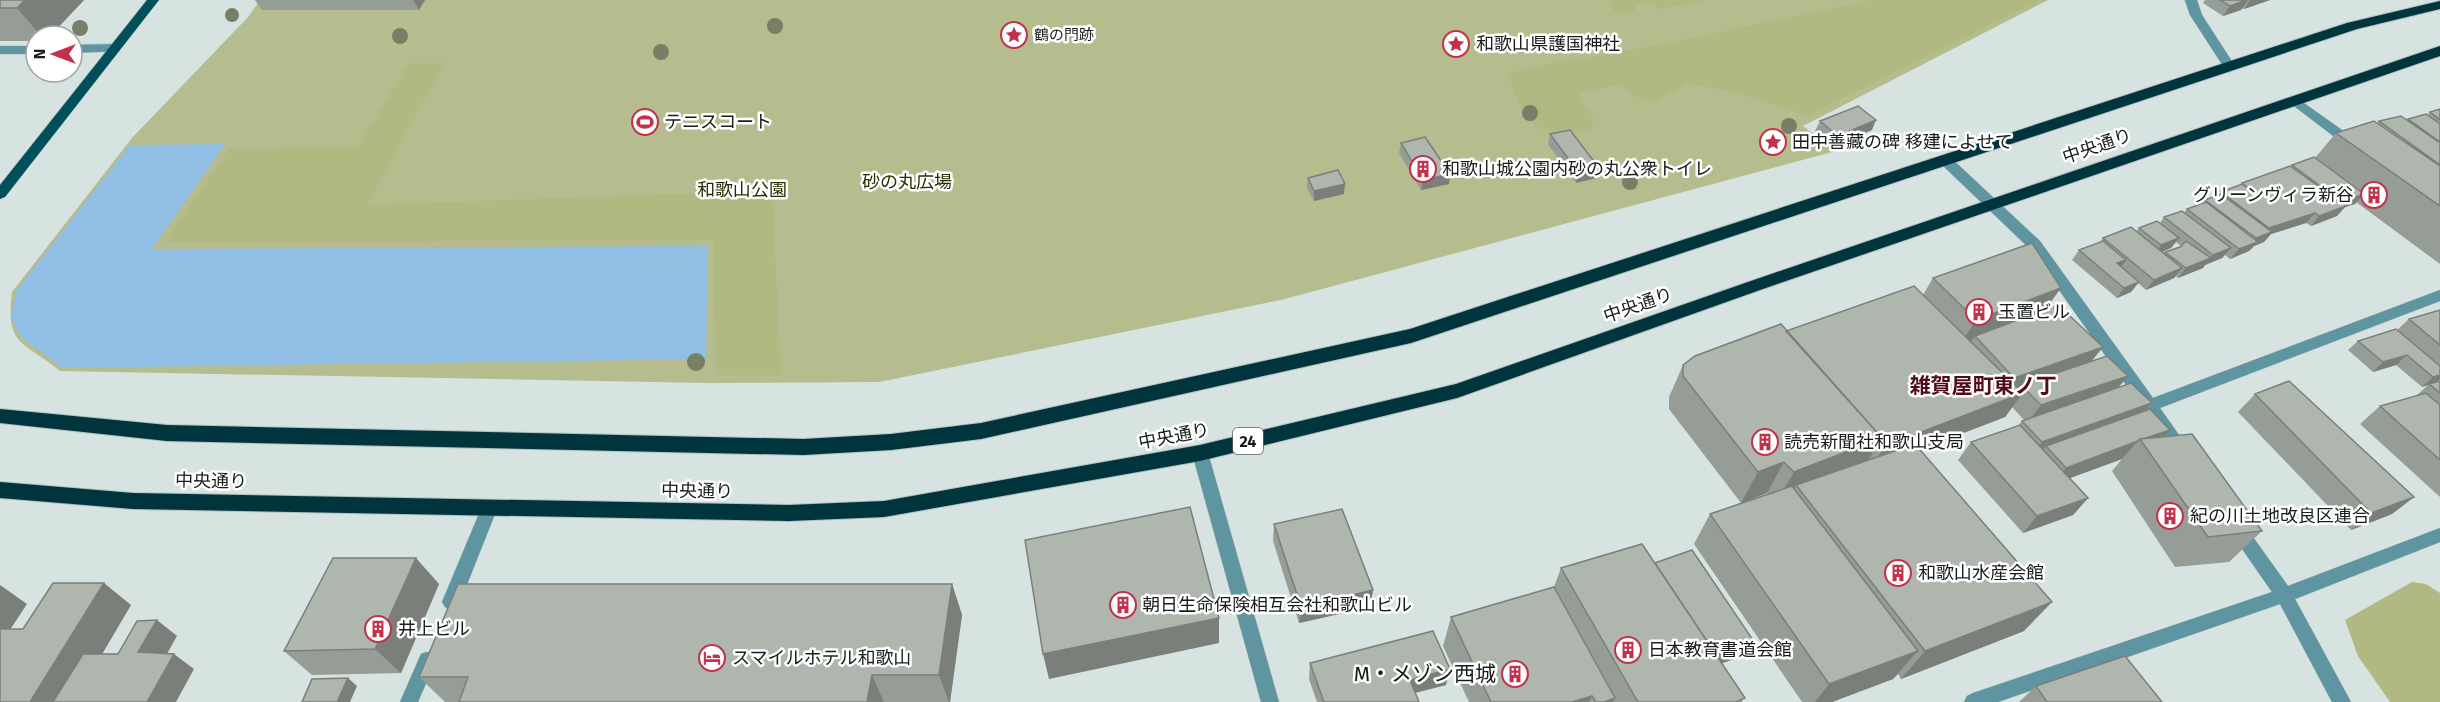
<svg xmlns="http://www.w3.org/2000/svg" width="2440" height="702" font-family="'Fira Sans','Noto Sans JP',sans-serif">
<style>
.green{fill:#b5bc8d}
.forest{fill:#b1b882}
.water{fill:#90bee5}
.lines{fill:none;stroke-linecap:round;stroke-linejoin:round}
.minor-casing{stroke:#b5bfbd;stroke-width:1}
.major-casing{stroke:#b5bfbd;stroke-width:1}
.highway-casing{stroke:#b5bfbd;stroke-width:2}
.minor{fill:#5e95a0;fill-rule:evenodd}
.major{fill:#014f5b;fill-rule:evenodd}
.highway{fill:#00353e;fill-rule:evenodd}
.tree{fill:#787f66}
.wall{fill:#969d96;fill-rule:evenodd}
.shaded-wall{fill:#7a7f7a}
.building{fill:#aeb6ae;stroke:#7a7f7a;stroke-width:1.5}
.labels{text-anchor:middle;stroke-width:5;stroke-linejoin:round;paint-order:stroke}
.far-poi-label{font-size:15px;fill:#181c1b;stroke:#fff;text-anchor:start}
.shield{fill:#fff;stroke:#5d605f;stroke-width:1.5}
.shield-label{font-size:16px;font-weight:bold;fill:#181c1b}
.poi-label{font-size:18px;fill:#181c1b;stroke:#fff;text-anchor:start}
.street-label{font-size:18px;fill:#181c1b;stroke:#fff}
.park-label{font-size:18px;fill:#2a2e02;stroke:#fff}
.quarter-label{font-size:21px;font-weight:bold;fill:#510c18;stroke:#fff}
.near-poi-label{font-size:21px;fill:#181c1b;stroke:#fff;text-anchor:end}
</style>
<rect width="100%" height="100%" fill="#d7e3e0"/>
<path class="green" d="M260 0H2048L1803 126 1836 151 1281 300 879 382 707 383 60 371C22 340 5 346 12 292L132 138 249 16Z"/>
<path class="forest" d="M1607 0H1705L1660 9 1651 2 1638 4 1633 13 1615 12Z
M1873 0H2041L1808 115 1738 93 1687 83 1655 102 1638 98 1618 85 1578 93 1594 119 1589 131C1578 131 1563 134 1551 132 1526 128 1515 95 1508 74L1543 65 1653 46Z
M409 63H444L367 205 733 192 738 196H772L781 375H716L714 240 165 242 229 149 358 147Z
M2412 582 2426 584 2440 593V702H2390L2358 656 2345 620Z"/>
<path class="water" d="M225 144 152 249 708 246 706 359 62 368 20 336 11 317 16 291 130 145Z"/>
<g class="lines">
<defs>
<path id="minor" d="M2185 0H2197L2202 15 2235 66 2233 69H2225L2190 15Z
M115 44 119 45V51L72 53V45Z
M0 46H36V54H0Z
M2294 96 2359 142 2361 145 2359 148H2349L2290 103 2288 100Z
M1945 156 1950 157 2040 241 2153 398 2440 290V301L2160 408 2191 452 2189 457 2183 459 2177 457 2030 249 1940 163 1938 160Z
M1200 446 1206 448 1208 453 1279 702H1261L1192 453 1194 448Z
M489 502 495 504 497 509 460 602 457 607 451 610 445 607 442 602 481 509 483 504Z
M2237 521 2243 523 2288 586 2440 528V542L2295 599 2351 702H2332L2280 604 1998 702H1964L1967 696 1973 693 2272 592 2231 533 2229 528 2231 523Z
M427 652 433 654 436 660 418 702H400L421 654Z"/>
<path id="major" d="M147 0H159L5 197 0 199V185Z"/>
<path id="highway" d="M2440 1V9L2357 29 1411 343 981 439 891 450 803 455 167 441 0 423V409L167 425 803 439 891 434 981 423 1410 329 2347 23Z
M2440 46V56L1760 290 1457 398 1200 461 884 517 789 521 133 509 0 498V482L133 493 789 505 884 501 1200 445 1456 384 1748 282Z"/>
</defs>
<use href="#minor" class="minor-casing"/>
<use href="#major" class="major-casing"/>
<use href="#highway" class="highway-casing"/>
<use href="#minor" class="minor"/>
<use href="#major" class="major"/>
<use href="#highway" class="highway"/>
</g>
<g class="tree">
<circle cx="232" cy="15" r="7"/>
<circle cx="775" cy="26" r="8"/>
<circle cx="80" cy="28" r="8"/>
<circle cx="400" cy="36" r="8"/>
<circle cx="661" cy="52" r="8"/>
<circle cx="1530" cy="113" r="8"/>
<circle cx="1789" cy="126" r="8"/>
<circle cx="1630" cy="182" r="8"/>
<circle cx="696" cy="362" r="9"/>
</g>
<path class="wall" d="M0 0H84L50 36H36V41H0Z
M255 0H425L419 10H262Z
M2205 0H2270L2244 9 2242 8 2241 10 2223 16 2203 3Z
M2440 109V264L2356 202 2355 204 2345 207 2337 216 2311 226 2306 223 2271 234 2264 242 2254 246 2249 251 2230 259 2225 255 2222 258 2205 265 2203 268 2178 278 2176 276 2174 278 2146 290 2138 283 2131 292 2117 298 2072 260 2079 250 2100 242 2103 238 2136 231 2139 228 2160 223 2164 217 2184 213 2187 209 2202 203 2205 200 2241 185 2242 183 2290 166 2292 165 2315 158 2336 133 2378 123 2379 121 2407 120 2427 115 2430 112ZM2176 242 2181 246 2165 252 2164 254 2162 252 2171 248Z
M1820 121 1872 130 1833 146 1815 131Z
M1550 134 1599 168 1596 178 1576 183 1548 144Z
M1401 143 1450 174 1449 184 1421 190 1399 153Z
M1308 178 1344 194 1314 201 1307 188Z
M1933 278 2046 310 2103 347 2092 361 2118 388 2152 403 2145 411 2164 437 2262 531 2229 562 2175 567 2112 471 2122 459 2070 478 2088 498 2073 515 2023 533 1958 460 1971 442 2018 426 2022 421 2024 420 2012 407 2005 417 1919 450 2024 631 1901 679 1898 674 1893 679 1832 702H1802L1694 544 1710 514 1741 503 1669 409V397L1683 365 1786 331 1923 295ZM1767 493 1768 494 1744 502Z
M2440 310V381L2439 380 2437 382 2440 381V497L2360 424 2380 406 2416 396 2428 385 2422 387 2396 365 2373 372 2348 350 2358 341 2397 330 2409 319Z
M2255 394 2414 497 2392 514 2351 530 2238 412Z
M1274 524 1373 590 1370 607 1299 623 1273 541Z
M1561 568 1753 640 1743 656 1722 663 1743 702H1469L1443 646 1451 617 1554 587Z
M439 584 401 673 312 675 284 651Z
M952 584 962 615 950 702H445L419 677Z
M1310 663 1446 685 1415 693 1419 702H1317L1309 679Z
M2036 686 2162 702H2019Z"/>
<path class="shaded-wall" d="M25 0H84L50 36H41L17 8Z
M413 0H425L419 10Z
M2248 0 2241 10 2223 16 2230 6Z
M2250 0H2270L2244 9Z
M1876 120 1872 130 1833 146 1838 136Z
M1599 168 1596 178 1576 183 1579 173Z
M1450 174 1449 184 1421 190 1423 180Z
M1345 184 1344 194 1314 201V191Z
M2364 194 2355 204 2345 207 2337 216 2311 226 2319 216 2334 211 2342 202Z
M2315 213 2306 223 2271 234 2264 242 2254 246 2249 251 2230 259 2239 249 2251 244 2256 238 2261 236 2269 228Z
M2179 238 2171 248 2153 255 2161 245Z
M2231 248 2222 258 2205 265 2203 268 2178 278 2186 268 2210 258 2213 255Z
M2126 260 2119 270 2117 263Z
M2182 268 2174 278 2146 290 2154 280Z
M2139 282 2131 292 2117 298 2124 288Z
M2061 288 2040 317 1975 336 1969 344 1957 349 1976 320Z
M2103 347 2088 365 2021 385 2017 390 2001 396 2014 378Z
M2407 355 2396 365 2373 372 2383 362Z
M2440 375V379L2437 382 2422 387 2433 377Z
M2128 376 2113 394 2027 423 2041 405Z
M2023 393 2005 417 1870 469 1885 446Z
M2152 403 2136 421 2046 446 2038 456 2028 460 2042 442Z
M2170 430 2154 447 2141 440Z
M1882 438 1862 470 1796 485 1789 498 1776 503 1794 472Z
M2138 441 2122 459 2051 485 2066 468Z
M1784 462 1767 493 1741 503 1758 472Z
M2414 497 2392 514 2351 530 2371 513Z
M2088 498 2073 515 2023 533 2037 516Z
M416 558 439 584 401 673 375 649Z
M104 583 131 605 74 702H30Z
M952 584 962 615 950 702H949L939 675Z
M0 585 27 604 0 645Z
M1373 590 1370 607 1299 623 1301 607Z
M2052 602 2024 631 1901 679 1925 651Z
M1219 618V643L1049 679 1043 654Z
M157 620 177 636 159 668 138 652Z
M1753 640 1743 656 1699 671 1709 655Z
M1918 651 1893 679 1832 702H1815L1829 684Z
M174 654 194 669 176 702H147Z
M1450 669 1446 685 1406 695 1410 680Z
M872 675 884 702H867Z
M348 678 357 686 350 702H337Z
M1592 696 1589 702H1572Z
M1615 698 1613 702H1604Z"/>
<path class="building" d="M0 0H25L17 8H0Z
M2220 0H2247L2230 6Z
M1858 106 1876 120 1838 136 1820 121Z
M2440 109V120L2430 112Z
M2426 114 2440 124V142L2408 119Z
M2401 116 2440 143V165L2379 121Z
M2374 121 2440 166V206L2336 133Z
M1570 130 1599 168 1579 173 1550 134Z
M1425 137 1450 174 1423 180 1401 143Z
M2314 157 2364 194 2342 202 2292 165Z
M2290 166 2346 206 2319 216 2315 213 2269 228 2221 192 2242 184 2254 193 2242 183Z
M1338 170 1345 184 1314 191 1308 178Z
M2221 194 2272 232 2256 238 2205 200Z
M2206 202 2258 242 2239 249 2187 209Z
M2182 211 2231 248 2213 255 2164 217Z
M2157 221 2179 238 2161 245 2139 228Z
M2131 227 2182 268 2154 280 2103 238Z
M2103 241 2126 260 2117 263 2139 282 2124 288 2079 250Z
M2186 241 2211 258 2186 268 2165 252 2180 247Z
M2032 243 2061 288 1976 320 1933 278Z
M1914 286 2023 393 1885 446 1880 440 1882 438 1786 331Z
M2058 305 2103 347 2014 378 1975 336Z
M2440 310V345L2409 319Z
M1781 324 1882 438 1794 472 1784 462 1758 472 1683 376V365L1695 356Z
M2396 329 2440 366V375L2433 377 2407 355 2383 362 2358 341Z
M2107 356 2128 376 2041 405 2021 385Z
M2289 381 2414 497 2371 513 2255 394Z
M2440 381V393L2429 384Z
M2131 383 2152 403 2042 442 2022 421Z
M2426 393 2440 405V460L2380 406Z
M2150 409 2170 430 2146 438 2140 439 2138 441 2066 468 2046 446Z
M2020 425 2088 498 2037 516 1971 442Z
M2192 434 2262 531 2208 537 2140 439Z
M1915 444 2052 602 1925 651 1796 485Z
M1792 486 1918 651 1829 684 1710 514Z
M1190 507 1219 618 1043 654 1025 540Z
M1342 509 1373 590 1301 607 1274 524Z
M1642 544 1745 698 1736 702H1638L1561 568Z
M1692 550 1753 640 1715 653 1655 563Z
M333 558H416L375 649 284 651Z
M53 583H104L30 702H0V629H23Z
M458 584H952L939 675H872L867 702H459L468 677H419Z
M1554 587 1615 698 1604 702H1596L1592 696 1572 702H1491L1451 617Z
M157 620 138 652 174 654 147 702H53L83 654H118L137 621Z
M1433 631 1450 669 1410 680 1419 702H1324L1310 663Z
M2125 656 2162 702H2047L2036 686Z
M348 678 337 702H302L312 679Z"/>
<defs>
<symbol id="sight-ring" viewBox="-11 -11 22 22"><circle r="9.5" fill="#fff" stroke="#c2324a" stroke-width="1.5"/><path d="M0-6L1.8-2.2L6-1.7L2.9 1.2L3.7 5.4L0 3.3L-3.7 5.4L-2.9 1.2L-6-1.7L-1.8-2.2Z" fill="#c2324a"/></symbol>
<symbol id="stadium-ring" viewBox="-11 -11 22 22"><circle r="9.5" fill="#fff" stroke="#c2324a" stroke-width="1.5"/><path d="M0-5a6.5 5 0 1 0 0 10a6.5 5 0 1 0 0-10ZM-3.5-1.8h7v3.6h-7Z" fill="#c2324a"/></symbol>
<symbol id="building-ring" viewBox="-11 -11 22 22"><circle r="9.5" fill="#fff" stroke="#c2324a" stroke-width="1.5"/><path d="M-4-6H4V6H1V3H-1V6H-4ZM-2.5-4.3h1.7v1.8h-1.7ZM.8-4.3h1.7v1.8H.8ZM-2.5-1h1.7V.8h-1.7ZM.8-1h1.7V.8H.8Z" fill="#c2324a"/></symbol>
<symbol id="hotel-ring" viewBox="-11 -11 22 22"><circle r="9.5" fill="#fff" stroke="#c2324a" stroke-width="1.5"/><path d="M-6-4.5h1.5V1H6V5H4.5V3h-9V5H-6ZM-4 0a1.8 1.8 0 1 1 3.6 0ZM.5 0V-2.5h3Q6-2.5 6 0Z" fill="#c2324a"/></symbol>
</defs>
<g fill-rule="evenodd">
<use href="#sight-ring" x="999" y="20" width="30" height="30"/>
<use href="#sight-ring" x="1441" y="29" width="30" height="30"/>
<use href="#stadium-ring" x="630" y="107" width="30" height="30"/>
<use href="#sight-ring" x="1758" y="127" width="30" height="30"/>
<use href="#building-ring" x="1408" y="154" width="30" height="30"/>
<use href="#building-ring" x="2359" y="180" width="30" height="30"/>
<use href="#building-ring" x="1964" y="297" width="30" height="30"/>
<use href="#building-ring" x="1750" y="427" width="30" height="30"/>
<use href="#building-ring" x="2155" y="501" width="30" height="30"/>
<use href="#building-ring" x="1883" y="558" width="30" height="30"/>
<use href="#building-ring" x="1108" y="590" width="30" height="30"/>
<use href="#building-ring" x="363" y="614" width="30" height="30"/>
<use href="#building-ring" x="1613" y="635" width="30" height="30"/>
<use href="#hotel-ring" x="697" y="643" width="30" height="30"/>
<use href="#building-ring" x="1500" y="659" width="30" height="30"/>
</g>
<g class="labels">
<g class="far-poi-label">
<text x="1034" y="40">鶴の門跡</text>
</g>
<rect class="shield" x="1233" y="428" width="30" height="26" rx="4.5"/>
<g class="shield-label">
<text x="1248" y="447">24</text>
</g>
<g class="poi-label">
<text x="1476" y="50">和歌山県護国神社</text>
<text x="664" y="128">テニスコート</text>
<text x="1792" y="148">田中善藏の碑 移建によせて</text>
<text x="1442" y="175">和歌山城公園内砂の丸公衆トイレ</text>
<text x="2354" y="201" text-anchor="end">グリーンヴィラ新谷</text>
<text x="1998" y="318">玉置ビル</text>
<text x="1784" y="448">読売新聞社和歌山支局</text>
<text x="2190" y="522">紀の川土地改良区連合</text>
<text x="1918" y="579">和歌山水産会館</text>
<text x="1142" y="611">朝日生命保険相互会社和歌山ビル</text>
<text x="398" y="635">井上ビル</text>
<text x="1648" y="656">日本教育書道会館</text>
<text x="732" y="664">スマイルホテル和歌山</text>
</g>
<g class="street-label">
<text transform="translate(2097 146) rotate(-19)" y="6">中央通り</text>
<text transform="translate(1638 305) rotate(-19)" y="6">中央通り</text>
<text transform="translate(1174 436) rotate(-11)" y="6">中央通り</text>
<text transform="translate(211 481) rotate(1)" y="6">中央通り</text>
<text transform="translate(697 491) rotate(1)" y="6">中央通り</text>
</g>
<g class="park-label">
<text x="907" y="188">砂の丸広場</text>
<text x="742" y="196">和歌山公園</text>
</g>
<g class="quarter-label">
<text x="1983" y="393">雑賀屋町東ノ丁</text>
</g>
<g class="near-poi-label">
<text x="1496" y="681">M・メゾン西城</text>
</g>
</g>
<g transform="translate(54 54) rotate(270)"><circle r="28" fill="#ffffff" stroke="#a3a4a4" stroke-width="1.5"/>
<path d="M0-4.5L10 22L0 15L-10 22Z" fill="#c2324a"/>
<text y="-9" font-size="16" font-weight="bold" text-anchor="middle" fill="#181c1b">N</text>
</g>
</svg>
